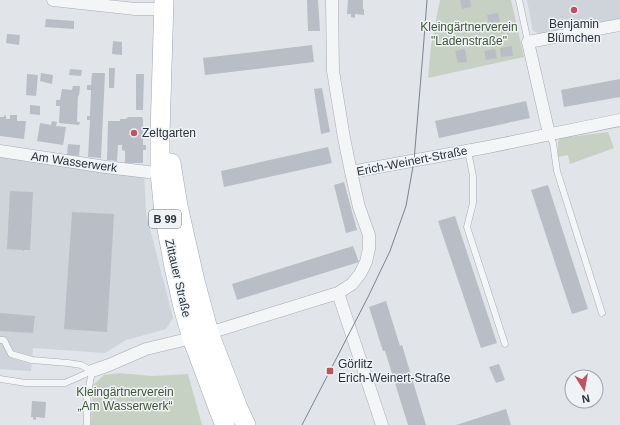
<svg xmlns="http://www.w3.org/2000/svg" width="620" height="425" font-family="Arial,sans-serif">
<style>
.built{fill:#cfd3da}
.green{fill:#c7d1c3}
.building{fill:#b9bdc5}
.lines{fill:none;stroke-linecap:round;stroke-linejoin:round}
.lane-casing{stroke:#a7abb2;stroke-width:7}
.street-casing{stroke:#a7abb2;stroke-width:13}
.primary-casing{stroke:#a1a8b3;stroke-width:20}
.lane{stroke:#f3f5f7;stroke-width:6}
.street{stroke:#f3f5f7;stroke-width:12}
.primary{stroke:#fff;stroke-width:19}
.tram{stroke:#7c8490;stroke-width:1}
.poi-dot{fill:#c15263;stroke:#f0f3f6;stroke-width:1.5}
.labels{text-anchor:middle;stroke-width:3;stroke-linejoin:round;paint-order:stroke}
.shield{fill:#f0f3f6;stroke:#666c75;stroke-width:1}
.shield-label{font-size:11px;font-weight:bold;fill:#2b323e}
.poi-label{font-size:12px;fill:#2b323e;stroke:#f0f3f6;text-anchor:start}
.park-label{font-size:12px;fill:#405939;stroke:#f0f3f6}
.street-label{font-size:12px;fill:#2b323e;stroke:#f0f3f6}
</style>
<rect width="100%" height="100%" fill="#e1e4e8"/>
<path class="built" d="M527 0H620V20L541 34 533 31Z
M0 153 144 172 146 213 173 318 166 329 126 340 105 353 33 348 31 371 0 369Z"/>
<path class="green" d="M440 0H511L524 57 428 78 431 46Z
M608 132 614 148 570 164 568 155 558 157V141L561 138Z
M119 373 152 376 188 374 202 425H91L93 385 104 375Z"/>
<path class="building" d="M307 0H318L320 31H308Z
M348 0H363V9H364V15L355 14V18L351 17V14H347Z
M460 0H470L471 7 462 9Z
M498 13 500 22 489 24 487 15Z
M46 19 74 21V29L45 27Z
M7 34 20 35 19 45 6 43Z
M113 41 122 42V55L112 54Z
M312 45 314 62 205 75 203 58Z
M512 46 513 56 501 57 500 48Z
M465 49 467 62 458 63 455 51Z
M495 49 497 58 486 60 484 51Z
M109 68H115L114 88H109Z
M70 69 82 70 81 76 69 75Z
M41 73 53 75 52 84 40 81Z
M92 73H105L101 158 88 157 90 120H87V116H90L91 90H87V85H91Z
M27 74 38 75 36 96 26 95Z
M136 74H144L143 110H136Z
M620 79V97L564 107 561 90Z
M73 86H80L79 96 78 95 77 122H80L79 125 59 123 60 106H56V100H60L62 89 72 90Z
M322 88 330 132 321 134 314 89Z
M526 101 530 118 439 138 435 121Z
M30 105 40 106V115L30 114Z
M4 115 6 116V119H10V115H17V121H26L24 139 0 136V117H4Z
M128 117H142L143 119V145H146V150H143V163H125V151L122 150V145H118L117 161 107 160 108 121H120V119H126Z
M52 121 57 122 56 126 66 127 63 145 37 141 40 123 51 125Z
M68 144 80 145 79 156 67 155Z
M328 147 332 163 224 187 221 171Z
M344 182 357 230 346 233 334 185Z
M548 185 588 309 572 314 531 190Z
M10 191 33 192 30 250H24V251H23V250L7 249Z
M72 212 114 214 107 332 64 329Z
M455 216 497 343 481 348 438 221Z
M353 246 359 262 237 300 232 284Z
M386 301 400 346 402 345 426 425H408L385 351H383L369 307Z
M0 313 35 316 33 333 0 331Z
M499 364 505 380 496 383 489 367Z
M32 401 46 402 45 418 36 417V420L33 419V417H31Z
M506 409 511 425H456Z"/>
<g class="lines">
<defs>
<path id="lane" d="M519 0 528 42
M549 134 553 143 557 171 602 313
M468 151 473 176V203L467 227 505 344
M0 340H4L11 354 32 360 68 363 81 365 92 371
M0 379 26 383H65L92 371
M87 425V398L92 371"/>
<path id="street" d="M53 0 135 9H163
M549 134 528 42 620 25
M0 151 106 167 148 172
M351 172 488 147 620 120
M338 293 382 425
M209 333 338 293 352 284 360 274 366 262 369 249V235L359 207 351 172 344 138 333 71 332 0
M92 371 109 365 146 349 192 338"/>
<path id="primary" d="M164 0 160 134V172L164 213 174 267 183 307 192 338 220 413 225 425
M171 163 178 206 195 281 209 333 238 408 246 425"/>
</defs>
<use href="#lane" class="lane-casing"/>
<use href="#street" class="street-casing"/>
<use href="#primary" class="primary-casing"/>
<use href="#lane" class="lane"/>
<use href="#street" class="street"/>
<use href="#primary" class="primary"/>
<path class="tram" d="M302 425 368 297 390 251 406 206 414 161 423 52 427 0"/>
</g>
<g class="poi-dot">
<circle cx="574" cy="10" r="4"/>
<circle cx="134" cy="133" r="4"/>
<rect x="326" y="367" width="8" height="8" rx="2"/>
</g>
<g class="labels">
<rect class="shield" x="149" y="210" width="32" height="18" rx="3"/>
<g class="shield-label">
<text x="165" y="223">B 99</text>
</g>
<g class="poi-label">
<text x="574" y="28" text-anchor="middle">Benjamin<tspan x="574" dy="14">Blümchen</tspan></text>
<text x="142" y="137">Zeltgarten</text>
<text x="338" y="368">Görlitz<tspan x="338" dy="14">Erich-Weinert-Straße</tspan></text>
</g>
<g class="park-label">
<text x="469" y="31">Kleingärtnerverein<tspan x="469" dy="14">"Ladenstraße"</tspan></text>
<text x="125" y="396">Kleingärtnerverein<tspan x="125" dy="14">„Am Wasserwerk“</tspan></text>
</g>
<g class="street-label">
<text transform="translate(412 161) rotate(-11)" y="4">Erich-Weinert-Straße</text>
<text transform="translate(74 162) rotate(8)" y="4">Am Wasserwerk</text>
<text transform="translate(178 278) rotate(77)" y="4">Zittauer Straße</text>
</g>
</g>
<g transform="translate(584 389) rotate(169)"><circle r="19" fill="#f0f3f6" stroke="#a1a6ac"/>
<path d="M0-3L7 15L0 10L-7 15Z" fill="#c15263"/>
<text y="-6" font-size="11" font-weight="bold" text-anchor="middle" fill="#2b323e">N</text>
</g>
</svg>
